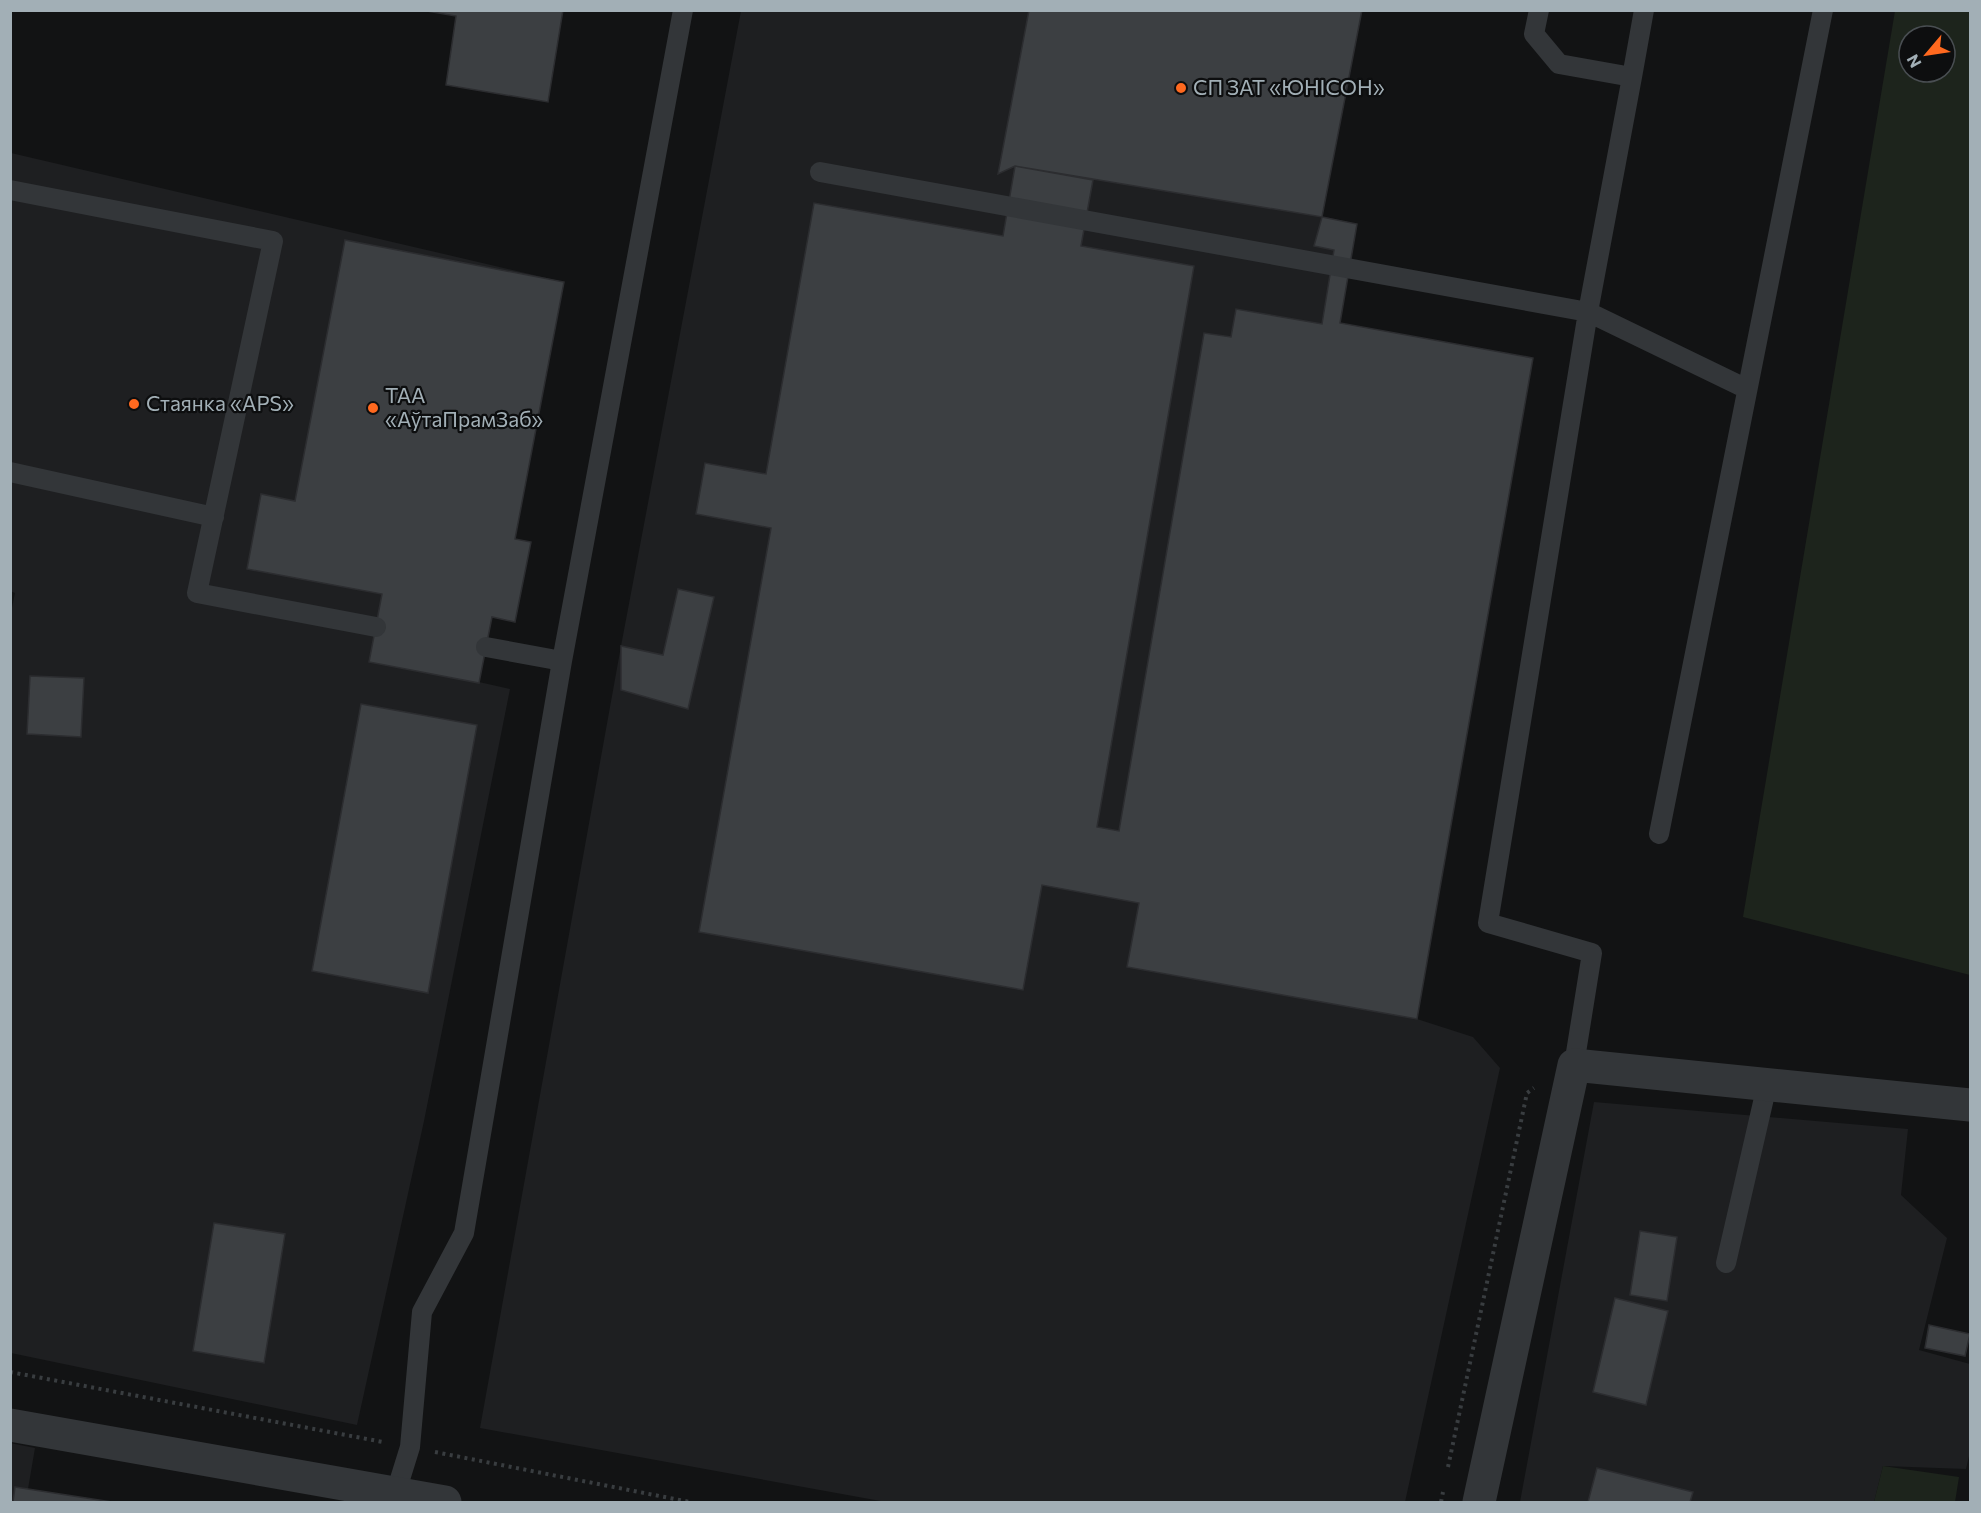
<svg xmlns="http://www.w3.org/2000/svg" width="1981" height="1513" font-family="Commissioner,sans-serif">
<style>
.built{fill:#1e1f21}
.green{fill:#1d241c;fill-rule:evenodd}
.building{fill:#3c3f42;stroke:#2c2d30;stroke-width:1.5}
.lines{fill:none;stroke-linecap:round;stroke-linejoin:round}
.path{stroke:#393d40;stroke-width:4;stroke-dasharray:3 4.5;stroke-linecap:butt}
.lane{stroke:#333639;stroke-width:20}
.street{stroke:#333639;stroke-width:33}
.poi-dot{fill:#ff691f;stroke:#0d0e0f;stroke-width:2}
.labels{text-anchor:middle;stroke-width:4.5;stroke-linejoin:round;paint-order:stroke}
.poi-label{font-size:21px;fill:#a2afb6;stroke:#0d0e0f;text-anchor:start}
</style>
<rect width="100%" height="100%" fill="#121314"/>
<path class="built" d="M741 11H1362L1322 216 1357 224 1340 323 1533 358 1417 1019 1473 1037 1500 1068 1405 1502H886L480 1428 621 646Z
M11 153 564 282 515 539 531 542 515 622 492 617 479 682 510 689 424 1121 357 1425 11 1353 10 617 15 593 10 591Z
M1594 1102 1908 1129 1901 1195 1947 1238 1919 1350 1970 1364V1452L1966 1469 1883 1466 1874 1502H1520Z
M10 1443 35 1448 28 1489 112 1502H11Z"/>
<path class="green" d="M1895 11H1970V975L1743 917ZM1909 36H1945V72H1909Z
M1883 1466 1959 1477 1955 1502H1874Z"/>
<path class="building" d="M421 10H563L548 102 446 85 456 16Z
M1029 10H1362L1322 217 1015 166 998 174Z
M1015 166 1093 180 1081 246 1194 266 1097 827 1119 831 1204 333 1231 337 1236 309 1322 324 1334 250 1314 246 1322 217 1357 224 1340 323 1533 358 1417 1019 1127 967 1139 903 1042 885 1023 990 699 932 771 528 696 514 705 463 766 474 814 203 1003 236Z
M345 240 564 282 515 539 531 542 515 622 492 617 479 683 369 662 382 594 247 569 261 494 295 501Z
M678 589 714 597 688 709 621 690V646L663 655Z
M30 676 84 678 81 737 27 734Z
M361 704 477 725 428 993 312 971Z
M214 1223 285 1234 264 1363 193 1351Z
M1640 1231 1677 1237 1667 1301 1630 1295Z
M1615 1298 1668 1311 1646 1405 1593 1392Z
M1929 1325 1970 1334 1965 1356 1925 1348Z
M1597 1468 1693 1492 1690 1502H1588Z
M15 1487 28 1489 112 1502H13Z"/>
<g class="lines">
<path class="path" d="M10 1372 383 1442
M435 1452 690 1502
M1448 1467 1527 1093 1534 1088
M1441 1502 1443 1492"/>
<path class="lane" d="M1539 10 1534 34 1559 64 1632 77 1588 312 1488 923 1592 953 1574 1065
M1632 77 1644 10
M820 172 1588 312 1747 389
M10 190 273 241 197 593 376 627
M10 472 214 517
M486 647 562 661
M1659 834 1823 10
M1726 1263 1767 1085
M396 1492 410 1447 422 1312 464 1233 562 661 683 10"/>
<path class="street" d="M10 1425 445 1502
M1479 1502 1574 1065 1970 1105"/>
</g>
<g class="poi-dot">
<circle cx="1181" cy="88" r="6"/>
<circle cx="134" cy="404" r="6"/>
<circle cx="373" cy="408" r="6"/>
</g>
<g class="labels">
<g class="poi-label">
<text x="1193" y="95">СП ЗАТ «ЮНІСОН»</text>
<text x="385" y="403">ТАА<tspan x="385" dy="24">«АўтаПрамЗаб»</tspan></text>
<text x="146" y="411">Стаянка «APS»</text>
</g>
</g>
<rect width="1981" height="1513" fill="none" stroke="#a2afb6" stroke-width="24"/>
<g transform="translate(1927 54) rotate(241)"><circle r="28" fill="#0d0e0f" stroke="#494e52" stroke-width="1.5"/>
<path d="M0-4.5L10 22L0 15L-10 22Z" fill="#ff691f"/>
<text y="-9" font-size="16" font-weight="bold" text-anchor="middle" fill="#a2afb6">N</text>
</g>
</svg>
